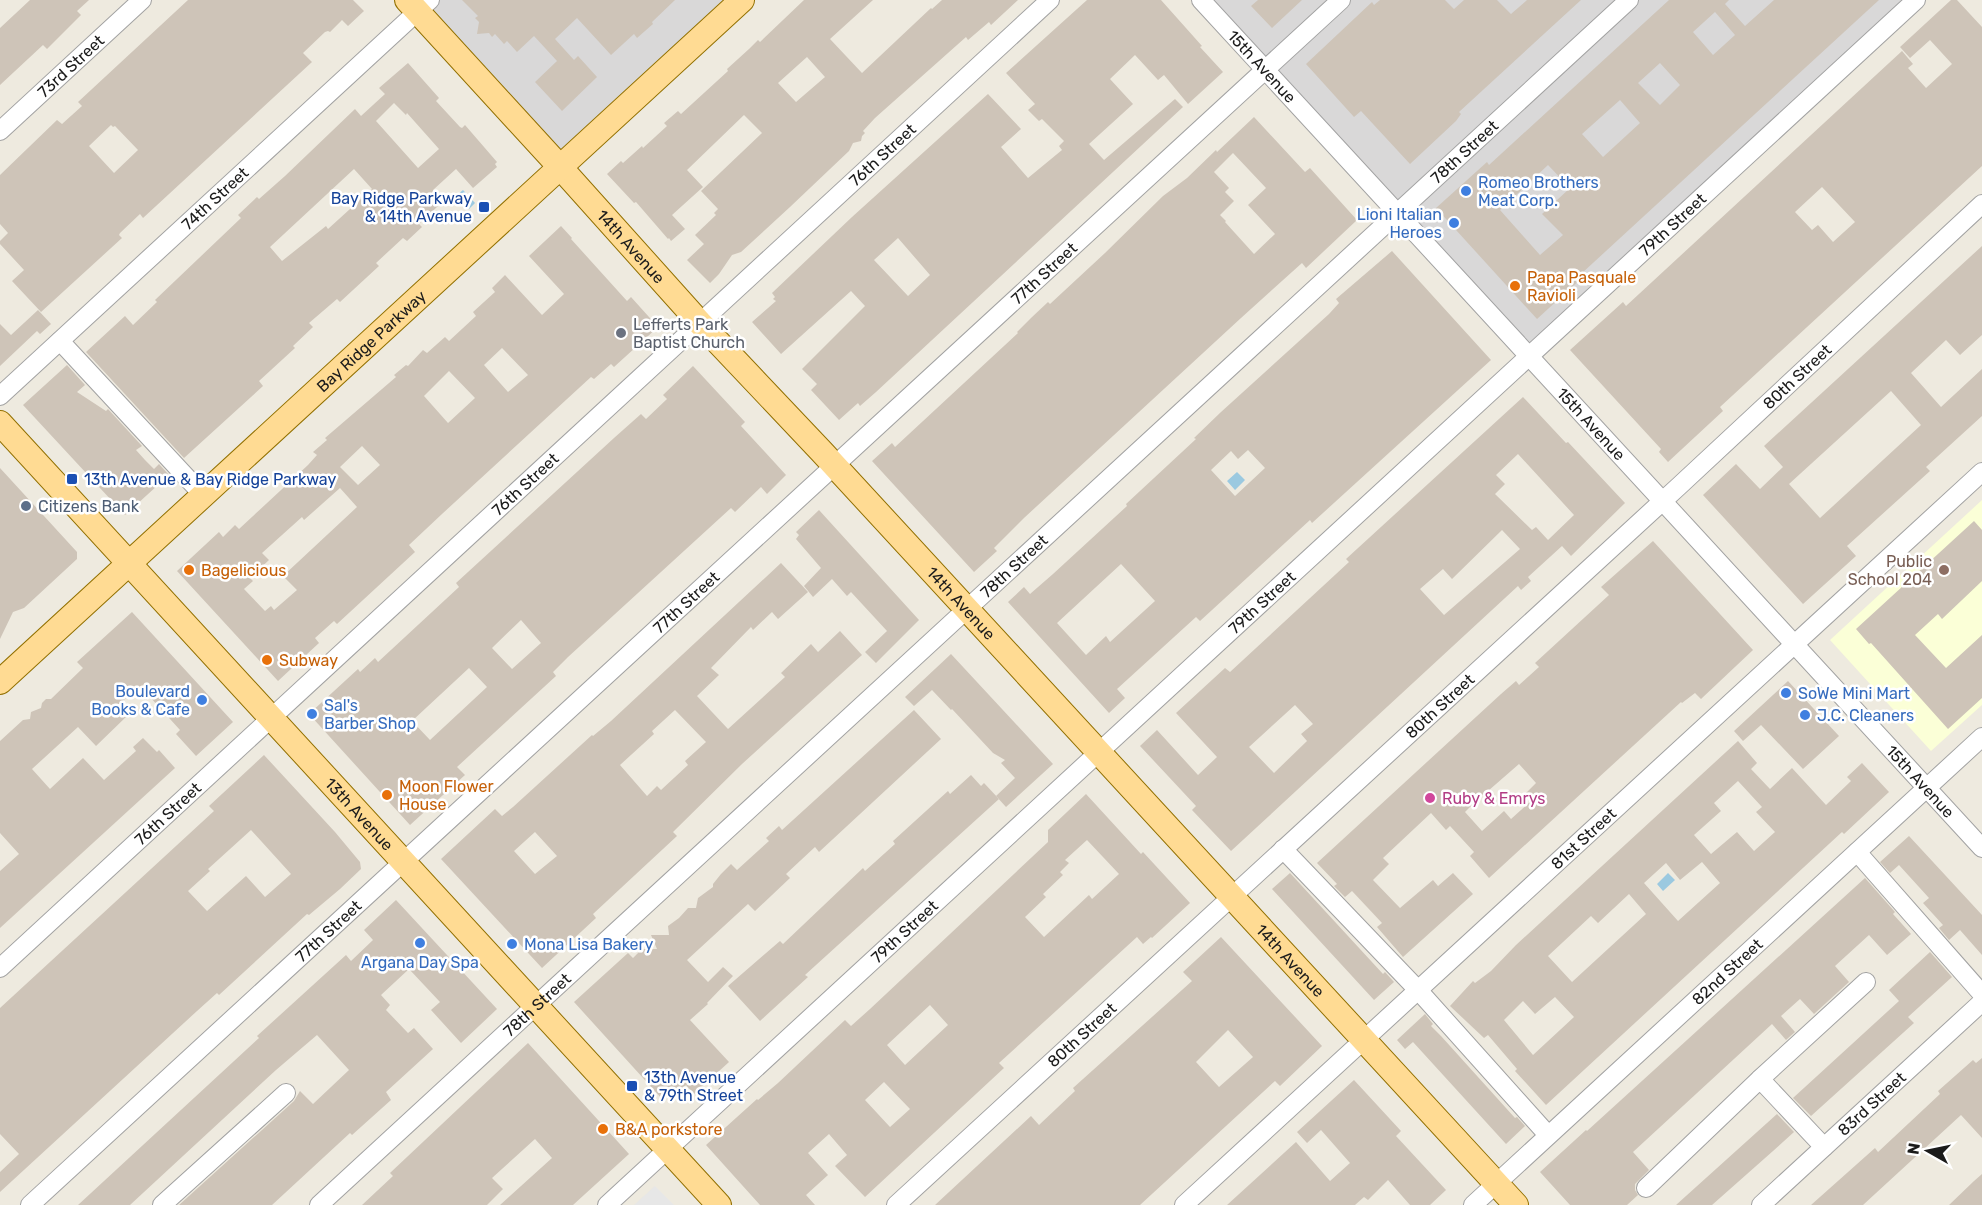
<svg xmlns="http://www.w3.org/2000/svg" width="1982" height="1205" font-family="Rubik,sans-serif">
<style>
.residential{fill:#d9d8d8}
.education{fill:#fbffd7}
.parking{fill:#e7e7e7}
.water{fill:#9bc9e0}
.building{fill:#cec4b8;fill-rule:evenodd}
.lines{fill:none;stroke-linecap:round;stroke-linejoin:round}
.minor-casing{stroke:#a2a2a2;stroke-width:20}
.major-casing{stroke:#927000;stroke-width:26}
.minor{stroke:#fff;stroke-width:18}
.major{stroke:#ffdb93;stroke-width:24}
.shop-dot{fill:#3f7fe0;stroke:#fff;stroke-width:2}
.transit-dot{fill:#1a4fb4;stroke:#fff;stroke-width:2}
.food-dot{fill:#e8710a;stroke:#fff;stroke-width:2}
.worship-dot{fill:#6b7280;stroke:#fff;stroke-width:2}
.service-dot{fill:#5c6f8a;stroke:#fff;stroke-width:2}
.education-dot{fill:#8d6e63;stroke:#fff;stroke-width:2}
.hotel-dot{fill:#d1479c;stroke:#fff;stroke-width:2}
.labels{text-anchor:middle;stroke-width:5;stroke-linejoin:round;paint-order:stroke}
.street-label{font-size:16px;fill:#1b1b1b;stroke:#fff}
.shop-label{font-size:16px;fill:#366cbe;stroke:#fff;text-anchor:start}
.transit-label{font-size:16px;fill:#164399;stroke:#fff;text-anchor:start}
.food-label{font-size:16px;fill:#c56008;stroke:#fff;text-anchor:start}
.worship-label{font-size:16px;fill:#5b616d;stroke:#fff;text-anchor:start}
.service-label{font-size:16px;fill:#4e5e75;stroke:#fff;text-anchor:start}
.education-label{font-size:16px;fill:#785e54;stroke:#fff;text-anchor:end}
.hotel-label{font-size:16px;fill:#b23c85;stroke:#fff;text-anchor:start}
</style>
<rect width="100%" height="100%" fill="#eeeadf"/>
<path class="residential" d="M407 0H742L560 167Z
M1201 0H1916L1531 357Z"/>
<path class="education" d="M1982 500V705L1931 751 1830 640Z"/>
<path class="parking" d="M655 1186 674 1205H634Z"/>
<path class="water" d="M463 190 475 203 469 209 457 195Z
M1237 472 1245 480 1235 490 1227 481Z
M1668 873 1675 880 1663 891 1657 884Z"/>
<path class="building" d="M30 0H89L77 11 81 15 47 49 43 45 0 85V28Z
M188 0H353L364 11 348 26 342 20 330 32 328 31 325 32 303 53 312 62 143 218 140 214 120 233 119 235 122 238 41 312 12 281 24 270 0 244V241L8 233 0 224V175L57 120 62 124 82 106 78 102ZM111 125 113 127 115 126 138 150 114 173 89 146Z
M462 0H675L652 22 653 24 637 38 634 34 611 55 577 18 555 39 574 60 578 56 597 77 562 111 535 82 557 61 534 36 517 52 507 41 504 44 495 34 492 37 489 33 477 34 479 22 475 18 478 16Z
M804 0H873L830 39 862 73 931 8 932 9 942 0H1018L991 25 989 22 968 40 966 37 875 118 863 131 865 133 862 136 861 141 853 143 849 151 790 207 741 252 732 255 719 274 710 283 687 260 704 244 695 235 716 215 714 213 718 209 701 191 762 133 744 115 687 170 703 187 672 215 685 229 671 241 669 238 668 239 636 202 634 203 607 174 621 161 623 163 642 146 643 148 667 126 664 123 678 111 681 114 728 71 727 69 749 49 758 40 760 42ZM807 57 825 77 796 102 778 83Z
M1087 0H1161L1202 46 1200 47 1223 72 1188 104 1164 75 1158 80 1135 55 1110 79 1133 104 1089 144 1104 160 1175 99 1183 107 876 392 860 406 858 403 839 420 811 390 817 384 802 369 865 306 851 291 781 354 752 322 776 301 773 299 775 297 772 293 852 217 988 94 1021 129 1001 147 1028 178 1062 150 1059 146 1064 141 1042 119 1039 121 1028 110 1035 104 1006 73ZM898 238 930 275 908 296 874 260Z
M1258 0H1302L1272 28 1251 6Z
M1380 0H1445L1454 9 1464 0H1497L1511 14 1527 0H1581L1459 112 1461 114 1456 121 1410 164 1361 111 1354 117 1306 64 1372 2 1374 5Z
M1669 0H1729L1725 4 1745 26 1774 0H1879L1581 274 1583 277 1537 319 1436 208 1487 162 1489 165ZM1715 12 1735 35 1713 55 1693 32ZM1660 63 1680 85 1660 105 1638 83ZM1620 100 1640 123 1603 157 1582 134ZM1548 165 1570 188 1542 214 1563 235 1540 255 1500 210Z
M1951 0H1957L1982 27V166L1720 407 1723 411 1668 462 1659 452 1661 449 1570 350 1623 302 1626 306 1902 51 1913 64 1908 68 1926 88 1952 64 1930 40 1910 58 1900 47ZM1822 187 1855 222 1833 242 1818 225 1812 230 1795 212Z
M408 63 439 98 436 101 460 127 462 128 465 125 497 162 495 164 497 167 473 188 456 169 433 190 442 199 437 204 439 205 437 207 419 224 422 227 407 241 403 238 376 263 379 266 340 302 337 299 309 323 313 327 293 346 295 348 259 381 263 386 184 458 86 352 125 316 133 325 157 302 155 300 241 218 238 215 257 197 259 199 285 176 355 109 361 116 385 94 379 88ZM394 103 406 115 407 113 439 149 418 168 376 121ZM354 169 372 189 328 229 326 226 282 261 270 247Z
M1254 117 1305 172 1310 168 1357 220 1306 268 1302 263 1241 318 1024 518 994 548 997 551 974 572 872 461 892 443 895 447 1018 333 1017 332 1031 318 1048 302 1050 304 1105 253 1163 196 1187 178 1216 150 1217 152ZM1233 153 1266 188 1248 205 1275 234 1254 254 1225 222 1226 221 1220 215 1234 201 1225 192 1229 188 1214 172Z
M561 226 572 238 571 239 627 301 631 297 658 327 614 367 611 364 594 379 591 377 442 514 409 545 415 552 337 624 334 621 315 638 319 643 278 681 177 571 219 532 223 537 235 525 239 529 308 465 317 455 313 452 327 440 325 438 396 377 394 375 406 365 408 366 423 350 427 353 445 337 449 341 476 316 473 312 495 292 492 288 505 275 542 315 564 294 529 256ZM502 348 528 375 508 392 484 365ZM449 371 475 398 448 423 424 396ZM362 446 380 465 358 485 340 467ZM340 488 357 507 283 576 297 590 274 610 271 606 265 611 244 589 253 581 250 578 269 560 262 553 302 517 304 520Z
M1982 246V335L1960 355 1946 340 1911 373 1941 407 1982 369V416L1926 467 1930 471 1847 546 1856 556 1803 604 1703 495 1736 464 1760 489 1783 467 1764 446ZM1891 391 1921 425 1820 518 1789 484Z
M1392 251 1491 360 1312 523 1310 520 1200 621 1196 617 1117 689 1125 698 1109 713 1008 602 1024 587 1030 594 1053 574 1127 506 1126 504 1196 439 1194 438 1221 412 1329 314 1339 303 1336 299ZM1248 450 1265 468 1235 496 1211 470 1231 451 1238 459ZM1121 564 1155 601 1110 642 1106 636 1086 655 1057 623Z
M38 310 51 324 40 334 37 331 0 366V324L11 335Z
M67 365 85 385 77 392 106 411 108 409 142 446 136 450 145 460 154 469 159 464 169 475 125 515 23 405Z
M693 366 745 422 741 426 786 475 767 494 761 487 735 512 731 508 568 657 553 672 556 676 457 767 465 775 410 825 309 714 358 669 360 672 375 658 378 662 459 587 456 583 614 438 641 414 646 419 667 399 663 395ZM521 620 541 643 512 669 492 648ZM469 668 487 687 430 740 412 721Z
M1523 397 1566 443 1568 442 1625 503 1571 556 1562 546 1528 577 1531 581 1521 590 1518 586 1231 851 1192 810 1196 806 1140 746 1157 730 1198 775 1217 757 1176 713 1225 668 1230 672 1349 562 1346 559ZM1518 454 1574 515 1548 540 1536 527 1532 530 1495 494 1505 484 1496 475ZM1502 530 1520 549 1444 615 1420 589 1443 569 1452 579ZM1295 705 1313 724 1301 734 1307 741 1274 773 1249 747Z
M0 468 77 552V559L24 608 13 612 0 639Z
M819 510 919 620 876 663 865 652 887 631 851 592 847 596 832 579 813 597 804 586 821 568 796 539 799 535 796 532Z
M1974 521 1982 530V581L1942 619 1938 614 1915 635 1946 668 1982 635V698L1948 729 1871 643 1869 644 1856 629Z
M1653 541 1753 650 1701 699 1695 693 1682 703 1681 702 1489 878 1470 856 1474 852 1450 826 1446 830 1431 813 1383 858 1389 864 1373 880 1400 908 1433 880 1438 886 1453 873 1473 894 1403 957 1377 927 1382 923 1352 891 1345 897 1334 886 1337 884 1317 863 1501 694 1516 681 1519 685 1539 667 1535 663 1609 595 1601 587ZM1519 764 1536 783 1525 794 1531 801 1511 819 1504 811 1482 831 1465 812 1487 790 1488 791Z
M781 563 808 592 778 619 772 612 753 630 751 627 711 668 719 675 697 696 728 729 785 677 781 673 811 644 818 652 840 631 862 655 742 764 673 832 677 836 593 914 596 918 542 968 441 859 495 809 502 816 513 807 592 735 593 736 611 721ZM675 710 706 742 685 761 688 765 661 790 657 786 647 796 620 765 654 734 652 731ZM535 832 557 856 535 874 514 851Z
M132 612 233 722 196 756 176 734 180 730 150 697 146 700 136 689 117 706 127 716 96 746 78 727 32 769 50 789 83 758 104 780 136 751 133 747 143 738 157 752 159 750 175 768 0 928V871L19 854 0 833V741L23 720 30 719 31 712 41 708 42 703 46 699H51L83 668 77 662Z
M951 654 1053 764 1006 807 996 796 1015 778 1001 763 1005 760 993 753 952 709 951 710 932 690 914 706 905 697Z
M1788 681 1839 736 1803 769 1761 725 1743 741 1734 731Z
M914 710 941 739 819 852 815 847 786 874 790 878 755 911 748 904 687 960 708 982 723 967 733 976 707 1003 708 1004 690 1020 729 1062 694 1094 686 1085 676 1094 673 1091 663 1100 574 1002 628 953 633 958 642 949H657L651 935H669L668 926 679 918 688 908H696L698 898 713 887V884L721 874 731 864 737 870 769 841 766 838 779 826 782 830Z
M1738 741 1757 763 1751 769 1770 789 1792 768 1826 805 1851 781 1847 777 1862 763 1889 792 1844 834 1842 832 1546 1105 1515 1071 1517 1069 1488 1035 1484 1038 1450 1006 1473 981 1475 983 1491 971 1516 945ZM1738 781 1762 807 1756 812 1775 832 1754 851 1737 832 1711 854 1694 835 1721 811 1714 803ZM1702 862 1720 883 1678 921 1644 883 1666 863 1680 880ZM1629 894 1646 914 1572 982 1548 956 1591 916 1598 923ZM1555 997 1574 1017 1533 1055 1504 1020 1523 1001 1535 1014Z
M264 755 335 832 360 862 361 869 340 889 309 915 307 914 219 995 217 993 197 1011 0 1192V1172L19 1154 0 1134V1008L214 811 209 806ZM251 830 291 874 265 897 246 876 207 911 188 891 210 871 208 869Z
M971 775 981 786 984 783 999 799 805 975 808 977 760 1021 728 986 780 941 783 944 863 868 865 871 895 844 893 841 948 791 950 794Z
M1086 794 1141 854 1143 852 1190 903 1152 938 1151 937 1143 944 1137 937 999 1063 1004 1068 865 1197 835 1166 847 1155 829 1134 808 1153 828 1175 806 1195 815 1205H760L706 1145 757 1099 758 1100 778 1083 845 1020 851 1026 870 1009 1048 842V830ZM1087 840 1119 874 1092 899 1089 895 1044 937 1025 917 1046 897 1043 894 1063 875 1060 872 1069 863 1065 860ZM930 1005 948 1025 905 1065 887 1045ZM884 1082 910 1109 890 1127 865 1100Z
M1909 836 1982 915V955L1960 930 1949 940 1939 928 1943 925 1923 903 1929 898 1899 865 1890 873 1880 862Z
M1290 873 1383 974 1385 972 1394 982 1374 1000 1272 889Z
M1865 878 1895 912 1893 914 1911 934 1887 955 1869 935 1835 966 1849 982 1814 1014 1800 999 1781 1016 1795 1032 1786 1040 1772 1024 1633 1152 1649 1170 1635 1184V1190L1638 1195 1627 1205H1570L1540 1172 1586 1130 1587 1131Z
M396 900 497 1009 461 1043 431 1010 440 1002 409 969 381 995 390 1005 386 1010 408 1033 414 1028 433 1049 386 1092 391 1100 352 1135 350 1133 272 1205H179L294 1101 300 1091 313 1104 349 1070 317 1035 276 1070 130 1205H78L259 1038 257 1036 346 955 351 961 373 940 364 930Z
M1221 937 1322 1046 1280 1086 1275 1081 1140 1205H935L1031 1116 1039 1125 1075 1091 1073 1088 1192 981 1183 972ZM1228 1030 1253 1057 1219 1087 1196 1062Z
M1930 952 1952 977 1908 1017 1914 1023 1811 1116 1793 1098 1899 1001 1889 990Z
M1425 1014 1433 1024 1431 1026 1441 1036 1515 1118 1517 1117 1525 1126 1506 1144 1413 1042 1405 1049 1397 1040Z
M528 1043 629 1154 573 1205H500L552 1158 535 1139 492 1178 503 1189 487 1205H362L393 1176 390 1173Z
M1982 1058V1138L1961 1115 1863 1205H1811L1875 1148 1878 1152 1940 1094 1938 1091 1973 1060 1976 1063Z
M1354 1080 1401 1131 1396 1136 1446 1190 1430 1205H1410L1388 1180 1368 1200 1364 1197 1355 1205H1227L1296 1142 1330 1181 1350 1163 1321 1130 1307 1143 1297 1132Z
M1777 1114 1794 1132 1773 1151 1712 1205H1676Z
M1982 1174V1205H1949L1974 1181Z"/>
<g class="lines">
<defs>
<g id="minor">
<path id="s1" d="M1201 0 1982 848"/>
<path id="s2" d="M0 131 142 0"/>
<path d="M60 341 203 495"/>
<path id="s3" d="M0 396 430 0"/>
<path d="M1283 849 1418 990 1548 1135"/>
<path d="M1857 852 1982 994"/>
<path id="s4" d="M0 968 1050 0"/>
<path d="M1760 1079 1866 982"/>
<path d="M1646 1188 1760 1079 1824 1147"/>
<path id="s5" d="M30 1205 1341 0"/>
<path d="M162 1205 286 1093"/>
<path id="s6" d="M319 1205 1629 0"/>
<path id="s7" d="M607 1205 1916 0"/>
<path id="s8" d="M896 1205 1678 487 1982 204"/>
<path id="s9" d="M1184 1205 1982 472"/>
<path id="s10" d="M1473 1205 1982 737"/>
<path id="s11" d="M1761 1205 1982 1002"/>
</g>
<g id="major">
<path id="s12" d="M407 0 560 167 699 322 822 452 1516 1205"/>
<path id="s13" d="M0 423 719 1205"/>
<path id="s14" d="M0 682 742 0"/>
</g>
</defs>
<use href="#minor" class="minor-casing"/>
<use href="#major" class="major-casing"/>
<use href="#minor" class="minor"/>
<use href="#major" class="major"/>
</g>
<g class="shop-dot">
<circle cx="1466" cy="191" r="6"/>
<circle cx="1454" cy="223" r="6"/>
<circle cx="1786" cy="693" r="6"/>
<circle cx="202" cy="700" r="6"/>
<circle cx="312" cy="714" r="6"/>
<circle cx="1805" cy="715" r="6"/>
<circle cx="420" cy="943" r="6"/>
<circle cx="512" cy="944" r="6"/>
</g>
<g class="transit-dot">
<rect x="478" y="201" width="12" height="12" rx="3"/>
<rect x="66" y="473" width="12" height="12" rx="3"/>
<rect x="626" y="1080" width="12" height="12" rx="3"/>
</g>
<g class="food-dot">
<circle cx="1515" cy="286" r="6"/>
<circle cx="189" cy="570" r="6"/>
<circle cx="267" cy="660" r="6"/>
<circle cx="387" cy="795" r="6"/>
<circle cx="603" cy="1129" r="6"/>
</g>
<circle class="worship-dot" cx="621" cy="333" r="6"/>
<circle class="service-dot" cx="26" cy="506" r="6"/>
<circle class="education-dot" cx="1944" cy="570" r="6"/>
<circle class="hotel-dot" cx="1430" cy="798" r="6"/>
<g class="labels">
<g class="street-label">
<text dy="6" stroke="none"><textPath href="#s2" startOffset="96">73rd Street</textPath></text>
<text dy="6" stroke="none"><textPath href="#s1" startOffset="90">15th Avenue</textPath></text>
<text dy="6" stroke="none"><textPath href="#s6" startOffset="1556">78th Street</textPath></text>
<text dy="6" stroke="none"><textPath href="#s4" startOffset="1200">76th Street</textPath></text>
<text dy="6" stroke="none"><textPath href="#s3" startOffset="292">74th Street</textPath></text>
<text dy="6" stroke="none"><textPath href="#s7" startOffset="1448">79th Street</textPath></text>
<text dy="6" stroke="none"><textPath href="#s12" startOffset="333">14th Avenue</textPath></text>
<text dy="6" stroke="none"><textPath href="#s5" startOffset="1377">77th Street</textPath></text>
<text dy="6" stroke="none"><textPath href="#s14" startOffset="504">Bay Ridge Parkway</textPath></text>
<text dy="6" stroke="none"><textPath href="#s8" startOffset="1224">80th Street</textPath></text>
<text dy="6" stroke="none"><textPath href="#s1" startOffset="576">15th Avenue</textPath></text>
<text dy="6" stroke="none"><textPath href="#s4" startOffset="714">76th Street</textPath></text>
<text dy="6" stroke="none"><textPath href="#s6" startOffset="944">78th Street</textPath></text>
<text dy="6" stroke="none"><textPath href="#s5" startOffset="891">77th Street</textPath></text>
<text dy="6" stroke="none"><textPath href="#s12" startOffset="819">14th Avenue</textPath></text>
<text dy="6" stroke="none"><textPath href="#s7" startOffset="890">79th Street</textPath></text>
<text dy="6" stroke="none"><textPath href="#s8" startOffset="738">80th Street</textPath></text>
<text dy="6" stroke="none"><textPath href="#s1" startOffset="1062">15th Avenue</textPath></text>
<text dy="6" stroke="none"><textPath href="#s4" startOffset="228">76th Street</textPath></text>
<text dy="6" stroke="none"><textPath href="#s13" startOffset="531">13th Avenue</textPath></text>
<text dy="6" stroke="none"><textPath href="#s9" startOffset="542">81st Street</textPath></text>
<text dy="6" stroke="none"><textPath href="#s5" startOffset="405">77th Street</textPath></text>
<text dy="6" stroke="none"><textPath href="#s7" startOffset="404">79th Street</textPath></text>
<text dy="6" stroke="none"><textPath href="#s12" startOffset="1305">14th Avenue</textPath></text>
<text dy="6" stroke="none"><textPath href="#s10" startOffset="345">82nd Street</textPath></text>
<text dy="6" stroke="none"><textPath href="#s6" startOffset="296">78th Street</textPath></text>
<text dy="6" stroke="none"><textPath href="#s8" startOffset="252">80th Street</textPath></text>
<text dy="6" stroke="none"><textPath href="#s11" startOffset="150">83rd Street</textPath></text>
</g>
<g class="shop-label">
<text x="1478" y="188">Romeo Brothers<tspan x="1478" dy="18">Meat Corp.</tspan></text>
<text x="1442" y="220" text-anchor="end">Lioni Italian<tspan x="1442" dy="18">Heroes</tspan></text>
<text x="190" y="697" text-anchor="end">Boulevard<tspan x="190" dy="18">Books &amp; Cafe</tspan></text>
<text x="1798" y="699">SoWe Mini Mart</text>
<text x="324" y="711">Sal's<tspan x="324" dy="18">Barber Shop</tspan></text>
<text x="1817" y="721">J.C. Cleaners</text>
<text x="524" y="950">Mona Lisa Bakery</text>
<text x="420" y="968" text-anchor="middle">Argana Day Spa</text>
</g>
<g class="transit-label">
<text x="472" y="204" text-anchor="end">Bay Ridge Parkway<tspan x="472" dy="18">&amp; 14th Avenue</tspan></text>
<text x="84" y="485">13th Avenue &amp; Bay Ridge Parkway</text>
<text x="644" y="1083">13th Avenue<tspan x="644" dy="18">&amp; 79th Street</tspan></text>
</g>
<g class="food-label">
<text x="1527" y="283">Papa Pasquale<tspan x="1527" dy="18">Ravioli</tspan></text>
<text x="201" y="576">Bagelicious</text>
<text x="279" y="666">Subway</text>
<text x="399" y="792">Moon Flower<tspan x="399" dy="18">House</tspan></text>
<text x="615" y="1135">B&amp;A porkstore</text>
</g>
<g class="worship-label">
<text x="633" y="330">Lefferts Park<tspan x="633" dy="18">Baptist Church</tspan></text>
</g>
<g class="service-label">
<text x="38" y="512">Citizens Bank</text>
</g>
<g class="education-label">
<text x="1932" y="567">Public<tspan x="1932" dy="18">School 204</tspan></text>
</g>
<g class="hotel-label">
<text x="1442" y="804">Ruby &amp; Emrys</text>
</g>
</g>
<g transform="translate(1928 1151) rotate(279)" stroke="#ffffff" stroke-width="4.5" paint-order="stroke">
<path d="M0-4.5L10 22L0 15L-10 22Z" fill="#1b1b1b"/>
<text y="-9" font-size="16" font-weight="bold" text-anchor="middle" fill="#1b1b1b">N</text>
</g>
</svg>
